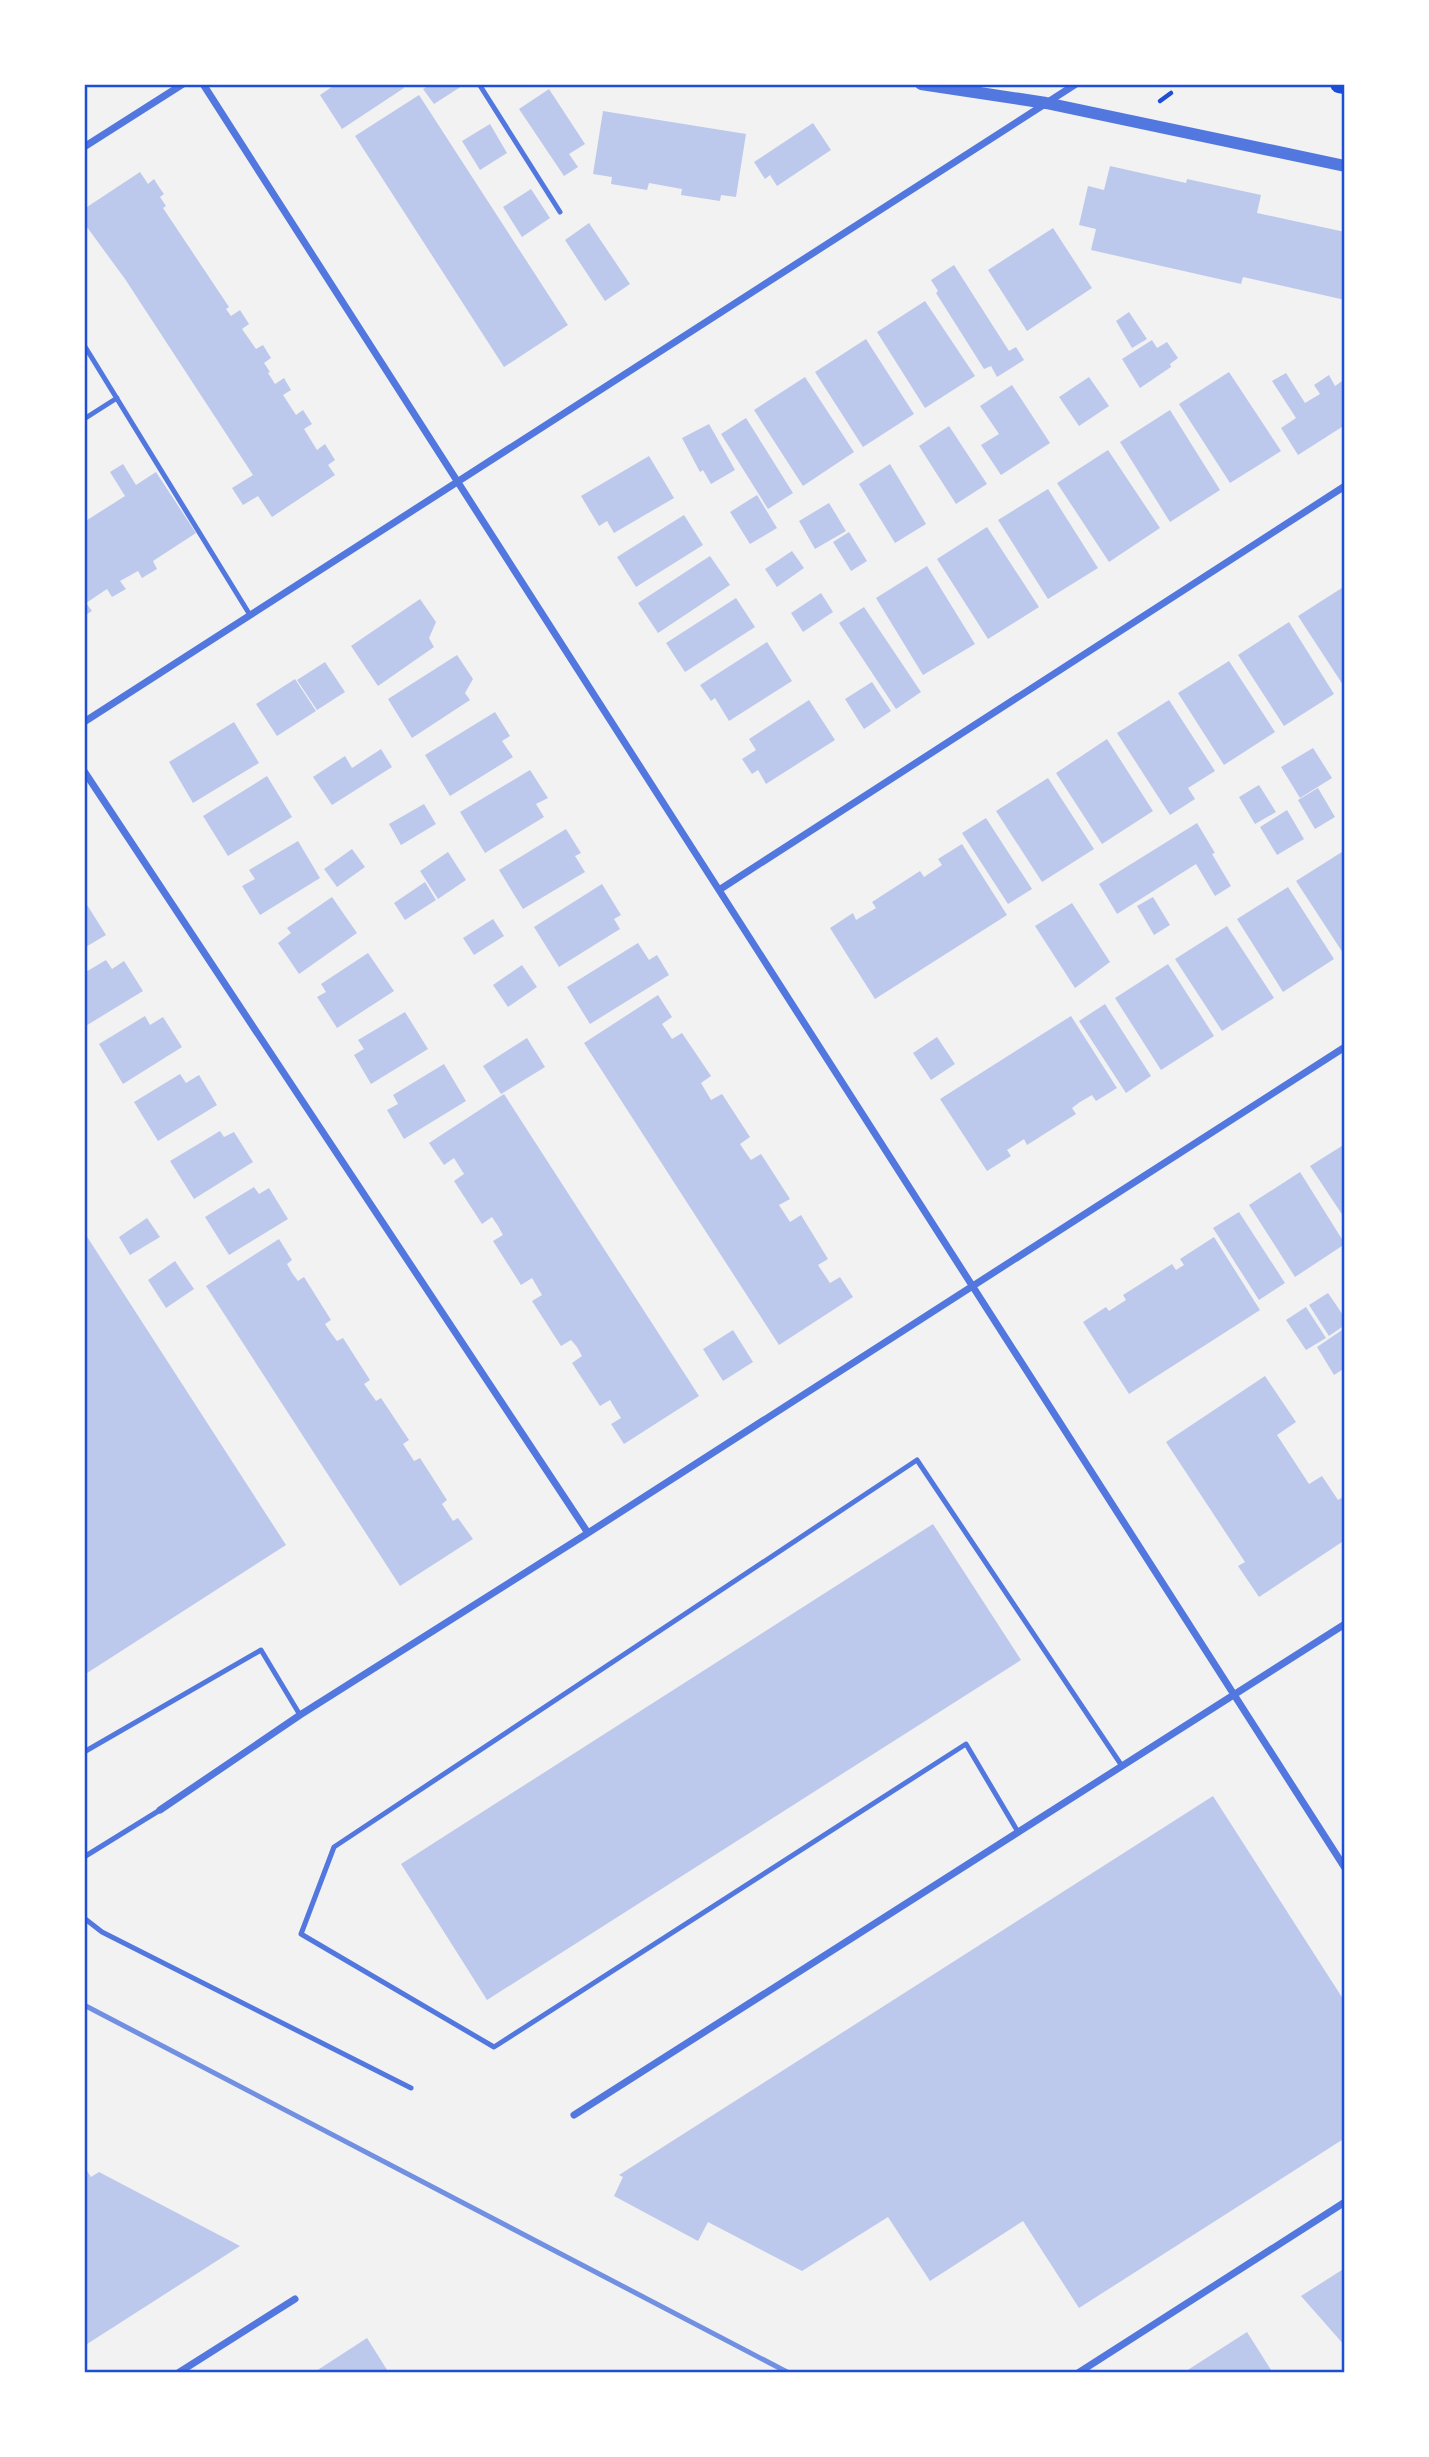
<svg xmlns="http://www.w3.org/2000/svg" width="1429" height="2457" font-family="'DejaVu Sans',sans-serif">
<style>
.building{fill:#bdc9ec}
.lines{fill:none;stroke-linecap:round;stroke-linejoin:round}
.path{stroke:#1d4ed8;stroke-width:4.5}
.service{stroke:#5277de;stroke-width:5}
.minor{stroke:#5277de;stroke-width:7}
.tertiary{stroke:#5277de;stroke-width:12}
.primary{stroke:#1d4ed8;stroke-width:18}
.rail{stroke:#7290e2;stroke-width:5}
.neatline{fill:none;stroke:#1d4ed8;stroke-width:2.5}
</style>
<rect width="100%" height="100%" fill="#f2f2f2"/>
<path class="building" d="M336 84H401L404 88 342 129 320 95Z
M431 84H465L434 104 423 89Z
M549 89 585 144 569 154 578 167 564 176 519 109Z
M419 95 568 325 504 367 355 136Z
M603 111 746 134 736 197 721 195 720 201 681 195 682 189 649 183 647 190 611 184 612 177 593 174Z
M813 123 831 150 777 186 770 175 765 179 754 162Z
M490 124 507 153 480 170 462 141Z
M1110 166 1186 183 1187 179 1261 195 1257 213 1345 232V300L1243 277 1241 284 1091 250 1096 229 1079 225 1088 186 1104 190Z
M140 172 148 184 154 179 159 187 164 194 160 197 166 206 163 208 229 307 226 309 231 316 240 310 249 324 242 329 256 349 263 345 271 358 264 363 270 372 268 373 275 384 284 378 291 390 283 395 296 415 303 410 312 424 304 429 317 450 325 444 335 460 328 465 335 475 272 517 258 496 243 505 232 488 253 475 125 279 84 223V209Z
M531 189 550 218 522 237 503 207Z
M589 223 630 284 605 301 565 240Z
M1053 228 1092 288 1027 331 988 270Z
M954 265 1009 351 1016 347 1024 360 997 377 991 366 984 369 936 293 938 291 931 280Z
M925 301 975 376 925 408 877 332Z
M1129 312 1147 339 1132 348 1116 321Z
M866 339 914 414 863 447 815 372Z
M1152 340 1157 348 1167 342 1178 358 1170 364 1171 367 1140 388 1122 359Z
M1229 372 1281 451 1230 483 1179 404Z
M1286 373 1305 403 1320 394 1314 385 1329 375 1335 386 1345 379V425L1298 455 1281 428 1296 418 1272 381Z
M805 377 854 452 803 486 754 410Z
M1089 377 1109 406 1079 426 1059 397Z
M1012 385 1050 443 1001 475 981 445 999 434 980 406Z
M1170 410 1220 490 1170 522 1120 442Z
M746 418 793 493 768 509 721 434Z
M709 424 735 470 711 484 703 470 700 472 682 438Z
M949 426 987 484 956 504 919 446Z
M1108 450 1160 528 1109 562 1057 483Z
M649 456 674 498 614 533 607 521 599 526 581 496Z
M123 464 136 485 156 472 196 533 153 561 157 569 142 578 138 571 120 581 126 589 112 597 107 589 86 603 92 611 84 616V522L125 496 110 472Z
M890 464 926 524 895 543 859 484Z
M1048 489 1098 568 1048 599 998 520Z
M757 495 777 528 750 544 730 512Z
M829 503 846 531 815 549 799 521Z
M684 515 703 545 636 587 617 557Z
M987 527 1039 607 988 639 937 559Z
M849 532 867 561 851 571 833 542Z
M792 551 804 568 777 587 765 569Z
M710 556 730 585 658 633 638 603Z
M927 566 975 644 923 675 876 598Z
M1345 586V688L1298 616Z
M821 593 833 612 803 632 791 613Z
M736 598 755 627 685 672 666 643Z
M420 599 436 622 429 638 434 647 378 686 351 646Z
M864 607 921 692 896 709 839 623Z
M1289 622 1334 694 1284 726 1238 655Z
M767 642 792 681 729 721 715 698 711 701 700 685Z
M457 655 473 679 465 693 470 700 412 738 388 699Z
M1229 661 1275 732 1224 765 1178 693Z
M325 662 345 692 317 710 297 680Z
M295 679 316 711 277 736 256 704Z
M872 682 891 711 864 729 845 699Z
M809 700 835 740 766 784 758 770 752 774 742 759 756 750 749 739Z
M1169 700 1215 771 1188 788 1195 799 1170 815 1117 733Z
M495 712 510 736 502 741 513 757 450 796 425 755Z
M234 722 259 763 193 803 169 762Z
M1107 739 1153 811 1102 844 1056 773Z
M1313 748 1332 778 1300 798 1281 767Z
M381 749 392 767 332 805 313 777 345 756 352 768Z
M530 770 548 798 536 804 544 817 485 853 460 812Z
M267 776 292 817 228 856 203 816Z
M1048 778 1094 849 1042 882 996 811Z
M1259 785 1276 812 1255 824 1239 797Z
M1318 788 1335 817 1315 829 1298 800Z
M424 804 436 824 401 845 389 824Z
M1287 810 1304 839 1277 855 1260 827Z
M986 818 1032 889 1008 904 962 833Z
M1197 823 1215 853 1212 854 1231 886 1215 896 1196 864 1117 914 1099 884Z
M566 829 581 853 575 856 585 872 523 909 499 870Z
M298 841 320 878 260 915 242 886 255 879 249 870Z
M962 844 1007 915 875 999 830 928 853 913 856 920 876 908 872 902 920 871 924 877 942 865 938 859Z
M352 849 365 867 337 887 324 869Z
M1345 850V952L1343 953 1296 881Z
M448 852 466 880 438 899 420 871Z
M425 882 436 900 405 920 394 903Z
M602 884 621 915 614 919 620 929 559 967 534 927Z
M1288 887 1334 959 1283 992 1237 919Z
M332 897 357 933 299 974 278 943 291 933 287 928Z
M1153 897 1170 925 1154 935 1137 906Z
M84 900 106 935 84 948Z
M1072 903 1110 962 1075 988 1035 926Z
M493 919 504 936 474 955 463 938Z
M1227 926 1274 998 1222 1031 1175 959Z
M638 943 649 960 657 955 669 975 590 1024 567 987Z
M368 953 394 991 337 1028 317 997 326 992 321 984Z
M106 960 112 969 124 961 143 991 84 1027V973Z
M1168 964 1214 1036 1161 1070 1115 998Z
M522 965 537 987 508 1007 493 985Z
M658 995 672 1017 662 1024 672 1039 682 1033 711 1076 701 1083 711 1100 722 1094 750 1137 740 1144 746 1153 751 1160 761 1154 790 1199 779 1205 790 1222 801 1215 828 1259 818 1265 830 1283 840 1277 853 1297 779 1345 584 1043Z
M1105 1004 1151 1076 1126 1093 1079 1021Z
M405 1012 428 1049 371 1084 354 1055 364 1049 358 1040Z
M145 1016 150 1025 163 1017 182 1047 123 1084 99 1044Z
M1071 1016 1117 1088 1096 1101 1092 1095 1080 1102 1072 1108 1076 1114 1027 1145 1024 1139 1007 1150 1011 1156 987 1171 940 1099Z
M937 1037 955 1064 931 1080 913 1053Z
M527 1038 545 1067 501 1094 483 1066Z
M444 1064 466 1101 404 1139 387 1110 398 1104 393 1095Z
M180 1074 186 1083 199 1075 217 1105 158 1141 134 1102Z
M504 1094 699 1396 624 1444 611 1424 621 1418 610 1400 600 1406 572 1363 582 1356 577 1347 571 1340 561 1346 532 1301 542 1295 532 1278 521 1285 493 1241 503 1235 498 1226 492 1217 482 1224 454 1181 464 1174 454 1158 444 1165 429 1143Z
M220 1131 224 1137 234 1132 253 1162 194 1199 170 1161Z
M1345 1144V1219L1310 1166Z
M1300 1172 1345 1244 1295 1277 1249 1205Z
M254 1187 259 1194 269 1188 288 1219 229 1255 205 1217Z
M1239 1212 1285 1283 1259 1300 1213 1228Z
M147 1218 160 1237 130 1255 119 1237Z
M84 1232 286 1545 84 1675Z
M1214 1237 1260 1310 1129 1394 1083 1322 1106 1307 1109 1311 1126 1300 1123 1295 1172 1264 1176 1270 1184 1265 1180 1259Z
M279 1239 292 1260 287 1264 292 1273 298 1281 304 1277 331 1320 325 1324 331 1333 337 1341 343 1338 370 1380 364 1384 376 1401 381 1398 409 1440 403 1444 414 1461 420 1458 447 1500 442 1504 453 1521 458 1518 473 1539 400 1586 206 1286Z
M175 1261 194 1289 166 1308 148 1280Z
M1328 1293 1345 1318V1325L1329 1336 1309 1305Z
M1306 1307 1326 1338 1306 1350 1286 1320Z
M1345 1328V1368L1334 1375 1317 1347Z
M733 1330 753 1362 723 1381 703 1349Z
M1265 1376 1296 1422 1277 1435 1309 1484 1322 1476 1338 1500 1345 1496V1540L1259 1597 1238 1566 1245 1562 1166 1442Z
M933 1524 1021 1660 487 2000 401 1864Z
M1213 1796 1345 2002V2138L1079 2308 1023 2221 930 2281 888 2217 802 2271 708 2222 698 2241 614 2196 623 2177 619 2175Z
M84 2166 91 2177 99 2172 240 2246 84 2346Z
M1345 2268V2346L1301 2296Z
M1247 2332 1273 2373H1183Z
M367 2338 389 2373H313Z"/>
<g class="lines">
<path class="path" d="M1160 101 1171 93"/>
<path class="service" d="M479 84 560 212
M84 345 250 615
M84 419 117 398
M84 1752 261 1650 300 1715
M1018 1832 966 1744 494 2047 301 1934 334 1847 917 1460 1122 1766
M84 1857 160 1810
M84 1918 102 1932 411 2088"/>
<path class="minor" d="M203 84 1345 1868
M84 147 183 84
M84 722 1076 84
M84 771 588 1533
M719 890 1345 486
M160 1810 300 1715 588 1533 1345 1047
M574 2115 1345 1624
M178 2373 295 2299
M1078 2373 1345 2202"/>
<path class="tertiary" d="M921 84 1046 103 1345 166"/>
<path class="primary" d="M1339 84 1345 85"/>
<path class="rail" d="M84 2005 789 2373"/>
</g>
<rect width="1429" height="2457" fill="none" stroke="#ffffff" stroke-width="172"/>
<rect x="86" y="86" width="1257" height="2285" class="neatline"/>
</svg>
